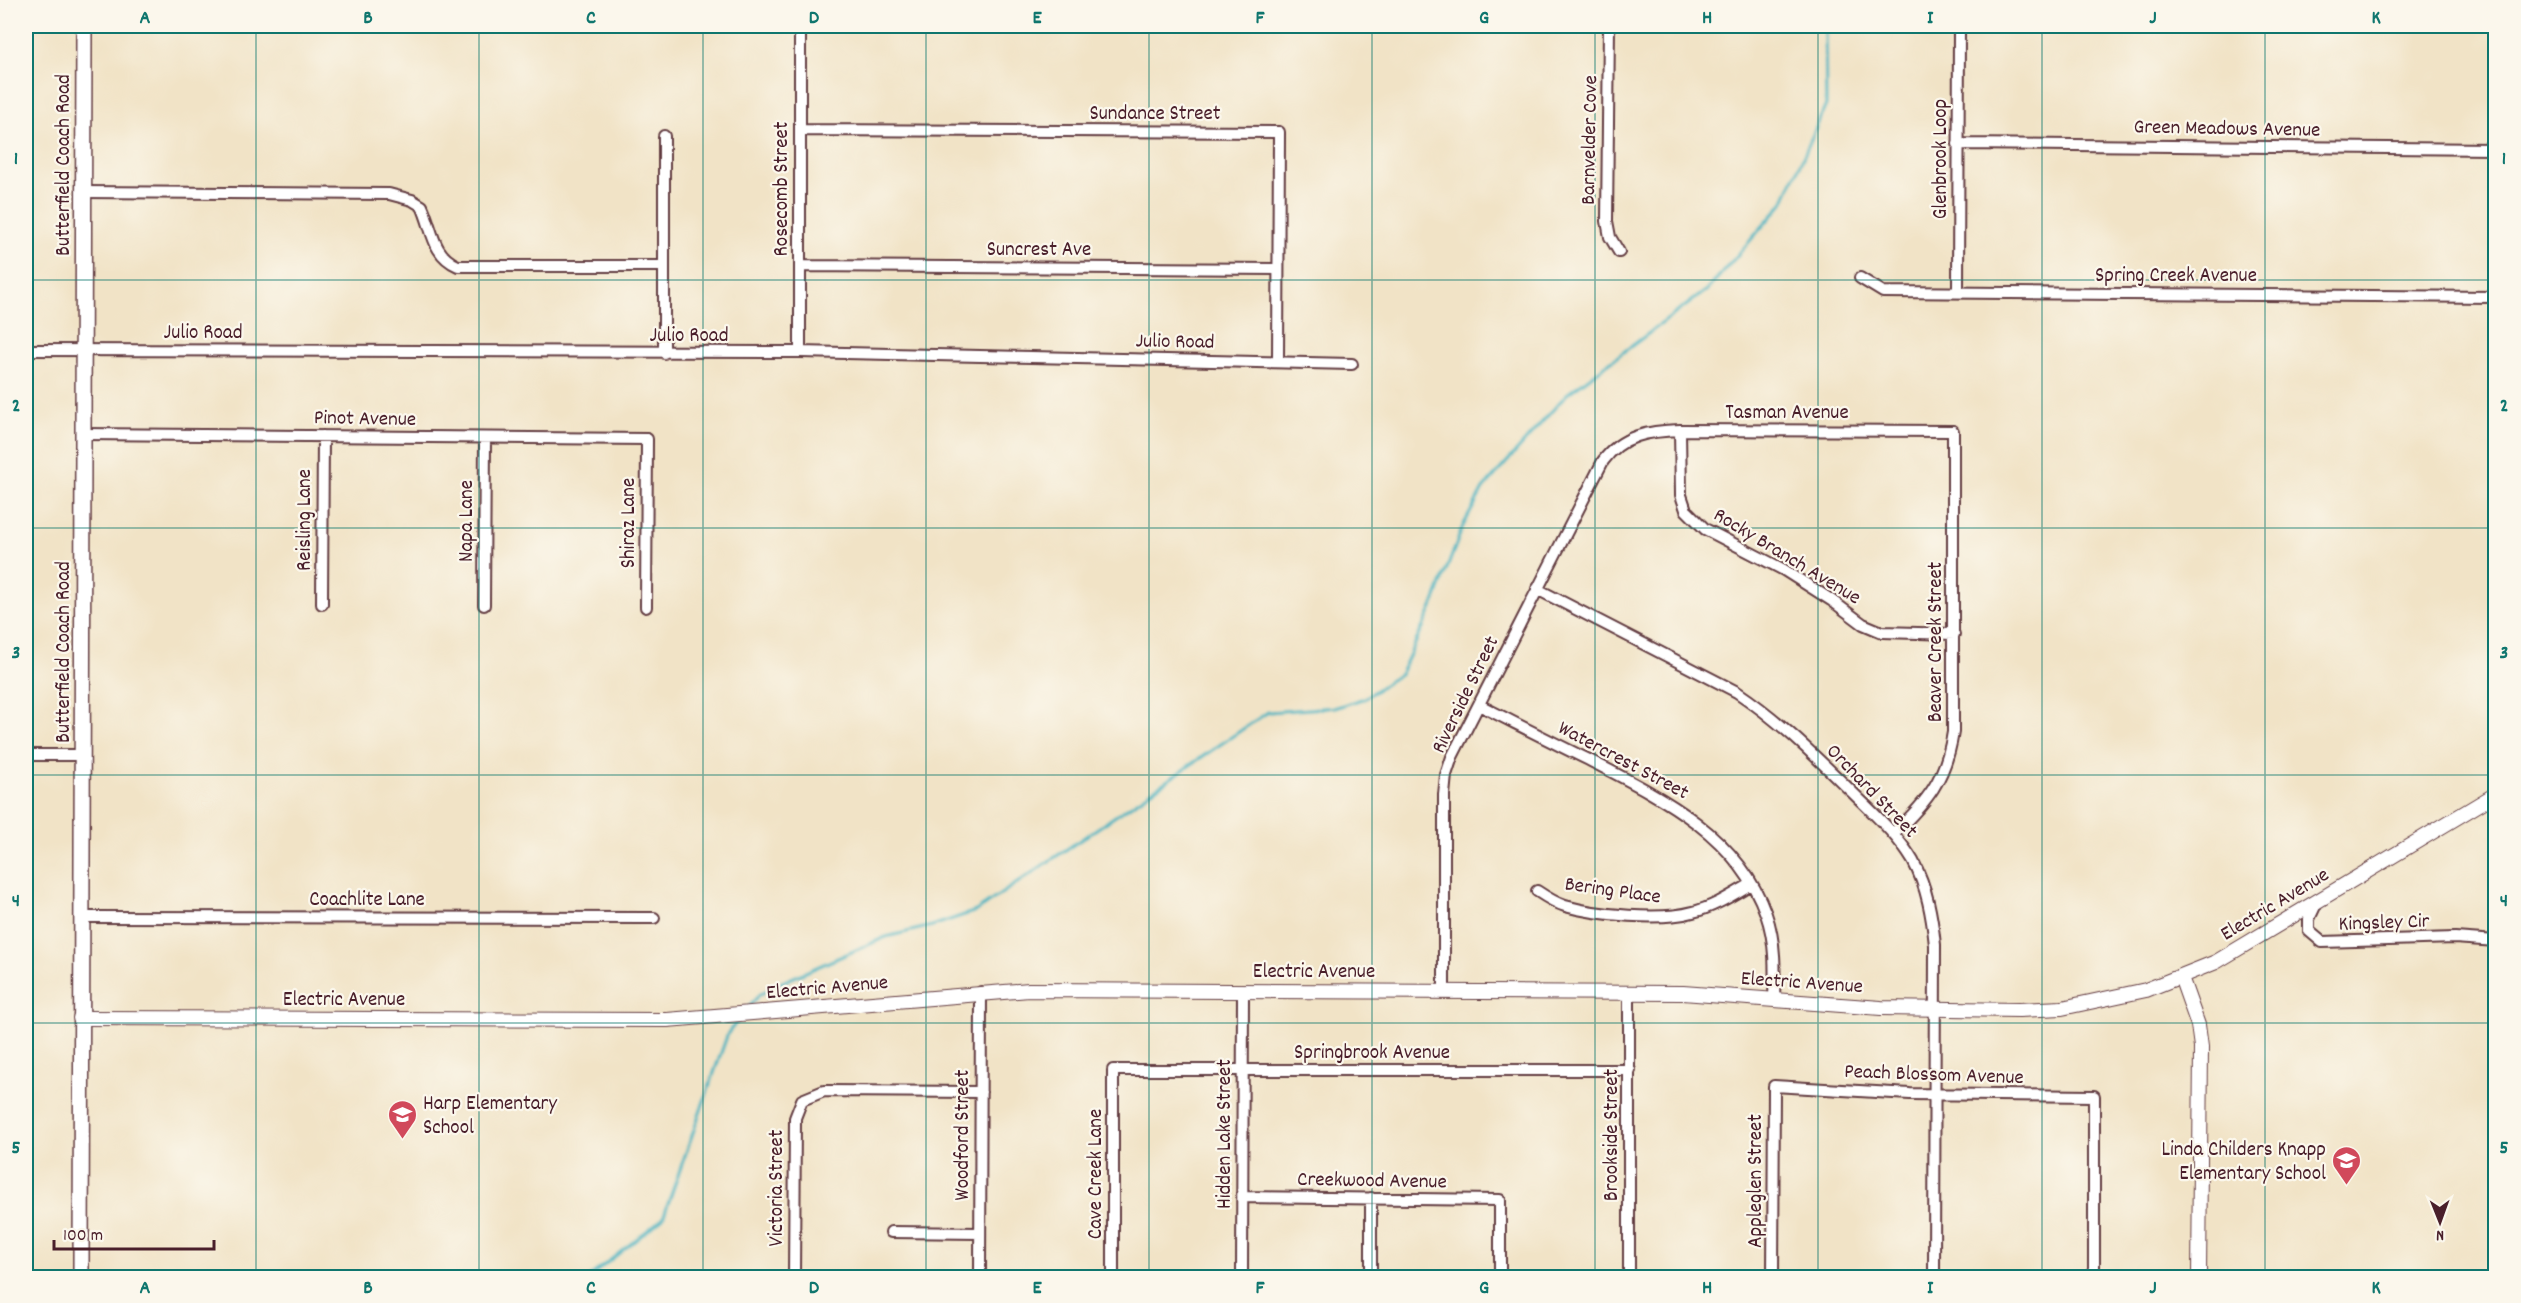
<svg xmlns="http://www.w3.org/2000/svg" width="2521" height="1303" font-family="Dekko,sans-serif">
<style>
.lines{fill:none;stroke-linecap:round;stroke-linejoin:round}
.stream{stroke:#45b3c1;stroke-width:3}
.minor-casing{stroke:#633c42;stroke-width:14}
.tertiary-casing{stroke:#633c42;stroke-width:16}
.secondary-casing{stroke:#633c42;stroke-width:18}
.minor{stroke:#fff;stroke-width:10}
.tertiary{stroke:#fff;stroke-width:14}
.secondary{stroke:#fff;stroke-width:15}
.grid{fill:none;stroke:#0f766e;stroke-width:1.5;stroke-opacity:0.55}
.labels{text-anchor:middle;stroke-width:4.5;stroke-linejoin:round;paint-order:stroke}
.street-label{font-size:21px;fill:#4a1f2b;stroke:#fbf7ec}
.poi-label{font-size:21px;fill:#4a1f2b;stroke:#fbf7ec;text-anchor:start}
.neatline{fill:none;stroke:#0f766e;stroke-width:2}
.grid-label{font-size:20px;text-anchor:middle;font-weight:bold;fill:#0f766e}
</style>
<rect width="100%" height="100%" fill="#fbf7ec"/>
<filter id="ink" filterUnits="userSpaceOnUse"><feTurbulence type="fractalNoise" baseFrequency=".0167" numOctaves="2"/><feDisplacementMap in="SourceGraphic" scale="12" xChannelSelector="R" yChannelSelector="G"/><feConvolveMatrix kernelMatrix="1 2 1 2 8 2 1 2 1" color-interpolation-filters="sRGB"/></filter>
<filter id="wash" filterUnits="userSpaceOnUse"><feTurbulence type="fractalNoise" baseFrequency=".008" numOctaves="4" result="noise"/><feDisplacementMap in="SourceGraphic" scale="24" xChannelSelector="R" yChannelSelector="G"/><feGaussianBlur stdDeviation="1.35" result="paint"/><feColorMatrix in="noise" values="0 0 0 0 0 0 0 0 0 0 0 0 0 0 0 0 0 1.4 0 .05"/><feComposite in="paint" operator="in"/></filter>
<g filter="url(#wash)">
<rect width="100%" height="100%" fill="#f1e3c6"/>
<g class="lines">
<path class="stream" d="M747 1009 759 995 778 984 886 937 932 926 976 911 1268 712 1337 707 1365 698 1401 673 1432 608 1463 526 1483 489 1567 394 1707 290 1783 203 1826 105 1825 26
M588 1278 663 1218 728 1033 739 1019"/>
</g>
</g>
<g filter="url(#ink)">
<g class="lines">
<defs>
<path id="minor" d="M800 26V352
M1609 26 1607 221 1610 237 1619 252
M800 130 1279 132 1278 362
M664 136V353
M1958 144 2496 149
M82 192 389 194 412 200 422 206C433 230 432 255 458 266H664
M800 266 1278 269
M1860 278 1883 292 2496 297
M1958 292 1959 26
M26 350 800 352 1352 364
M1680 430 1681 495 1686 510 1705 529 1784 570 1831 600 1863 624 1882 632 1954 634
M82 434 647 439 646 607
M1537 589 1737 692C1780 721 1815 756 1852 792 1874 814 1897 834 1913 861 1927 887 1932 916 1935 945L1934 1278
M322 604 323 436
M484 605 485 438
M1479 705C1515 723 1552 742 1589 760 1659 796 1738 834 1766 914 1776 942 1775 971 1774 1000
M26 755H83
M1537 891C1546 897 1555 903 1565 906 1597 915 1661 921 1693 912 1714 907 1732 895 1751 884
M2317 902 2309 919V931L2322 942 2455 938 2496 941
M80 917 654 918
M1444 992V795L1446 775 1452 757 1603 461C1622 435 1649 431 1680 430L1953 431V732C1946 779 1927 802 1894 833
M1243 1197 1500 1200V1278
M891 1232 980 1233
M794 1278 795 1118 802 1100 824 1091 981 1092
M980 1278 981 992
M1113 1278V1070H1630
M1242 1278 1243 991
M1371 1278V1198
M1629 1278V993
M1773 1278 1774 1086 1910 1094 2094 1096V1278"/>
<path id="tertiary" d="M2181 977 2198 1025 2201 1047 2199 1278
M80 1018 667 1020 1029 990 1683 993 1881 1008 2019 1010 2062 1008 2146 990 2216 962 2496 794"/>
<path id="secondary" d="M81 1278 84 26"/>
</defs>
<use href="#minor" class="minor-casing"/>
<use href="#tertiary" class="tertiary-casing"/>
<use href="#secondary" class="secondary-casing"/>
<use href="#minor" class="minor"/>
<use href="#tertiary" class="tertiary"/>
<use href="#secondary" class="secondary"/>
</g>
</g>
<path class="grid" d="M256 26V1278M479 26V1278M703 26V1278M926 26V1278M1149 26V1278M1372 26V1278M1595 26V1278M1818 26V1278M2042 26V1278M2265 26V1278M26 280H2496M26 528H2496M26 775H2496M26 1023H2496"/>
<defs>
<symbol id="school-pin" viewBox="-11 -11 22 30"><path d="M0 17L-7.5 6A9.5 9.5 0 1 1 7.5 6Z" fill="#d1495b" stroke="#fbf7ec"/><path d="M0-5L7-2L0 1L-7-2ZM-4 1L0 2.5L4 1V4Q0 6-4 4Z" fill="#fff"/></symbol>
</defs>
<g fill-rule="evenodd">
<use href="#school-pin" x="386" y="1098" width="33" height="45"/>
<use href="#school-pin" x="2330" y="1144" width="33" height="45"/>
</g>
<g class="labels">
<g class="street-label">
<text x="1155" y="119">Sundance Street</text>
<text transform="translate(2227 127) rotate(1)" y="7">Green Meadows Avenue</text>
<text transform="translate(1588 140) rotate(-89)" y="7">Barnvelder Cove</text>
<text transform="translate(1939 159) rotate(-90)" y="7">Glenbrook Loop</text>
<text transform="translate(62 165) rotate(-90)" y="7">Butterfield Coach Road</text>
<text transform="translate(780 189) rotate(-90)" y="7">Rosecomb Street</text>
<text x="1039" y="255">Suncrest Ave</text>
<text x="2176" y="281">Spring Creek Avenue</text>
<text x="203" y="338">Julio Road</text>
<text x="689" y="341">Julio Road</text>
<text transform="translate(1175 340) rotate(1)" y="7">Julio Road</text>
<text x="1787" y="418">Tasman Avenue</text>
<text transform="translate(365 417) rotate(1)" y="7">Pinot Avenue</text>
<text transform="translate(303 520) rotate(-90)" y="7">Reisling Lane</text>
<text transform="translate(465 521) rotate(-90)" y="7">Napa Lane</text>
<text transform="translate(627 523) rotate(-90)" y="7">Shiraz Lane</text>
<text transform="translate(1788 555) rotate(31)" y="7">Rocky Branch Avenue</text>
<text transform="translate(1934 642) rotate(-90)" y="7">Beaver Creek Street</text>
<text transform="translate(62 652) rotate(-90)" y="7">Butterfield Coach Road</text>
<text transform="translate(1464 694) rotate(-64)" y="7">Riverside Street</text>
<text transform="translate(1624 759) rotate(28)" y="7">Watercrest Street</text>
<text transform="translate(1873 790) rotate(46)" y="7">Orchard Street</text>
<text transform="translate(1613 889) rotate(8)" y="7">Bering Place</text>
<text x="367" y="905">Coachlite Lane</text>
<text transform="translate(2274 903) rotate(-31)" y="7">Electric Avenue</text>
<text transform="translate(2384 921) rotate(-2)" y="7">Kingsley Cir</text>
<text x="1314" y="977">Electric Avenue</text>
<text transform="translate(1802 981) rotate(4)" y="7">Electric Avenue</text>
<text transform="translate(827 986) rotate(-5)" y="7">Electric Avenue</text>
<text x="344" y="1005">Electric Avenue</text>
<text x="1372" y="1058">Springbrook Avenue</text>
<text transform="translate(1934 1073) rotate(2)" y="7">Peach Blossom Avenue</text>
<text transform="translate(1223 1134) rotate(-90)" y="7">Hidden Lake Street</text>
<text transform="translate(961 1135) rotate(-90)" y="7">Woodford Street</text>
<text transform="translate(1610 1135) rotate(-90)" y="7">Brookside Street</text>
<text transform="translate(1094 1174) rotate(-90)" y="7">Cave Creek Lane</text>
<text transform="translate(1372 1179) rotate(1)" y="7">Creekwood Avenue</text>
<text transform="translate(1754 1181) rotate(-90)" y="7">Appleglen Street</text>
<text transform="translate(775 1188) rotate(-90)" y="7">Victoria Street</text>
</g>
<g class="poi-label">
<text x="423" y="1109">Harp Elementary<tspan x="423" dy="24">School</tspan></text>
<text x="2326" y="1155" text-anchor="end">Linda Childers Knapp<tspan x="2326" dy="24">Elementary School</tspan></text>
</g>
</g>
<rect width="2521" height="1303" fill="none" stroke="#fbf7ec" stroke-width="66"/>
<g transform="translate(2440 1222) rotate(179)" stroke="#fbf7ec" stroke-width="4.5" paint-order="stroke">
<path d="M0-4.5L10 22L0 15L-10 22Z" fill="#4a1f2b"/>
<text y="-9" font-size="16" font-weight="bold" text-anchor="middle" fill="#4a1f2b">N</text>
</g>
<path d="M54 1240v9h160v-9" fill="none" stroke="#4a1f2b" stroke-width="3"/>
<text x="63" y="1240" font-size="18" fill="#4a1f2b" stroke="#fbf7ec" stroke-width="4.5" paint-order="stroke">100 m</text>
<rect x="33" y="33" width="2455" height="1237" class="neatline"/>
<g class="grid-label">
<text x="145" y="23">A</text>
<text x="368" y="23">B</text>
<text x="591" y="23">C</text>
<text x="814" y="23">D</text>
<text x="1037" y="23">E</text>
<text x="1260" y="23">F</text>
<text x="1484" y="23">G</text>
<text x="1707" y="23">H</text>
<text x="1930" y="23">I</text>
<text x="2153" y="23">J</text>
<text x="2376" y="23">K</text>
<text x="16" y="164">1</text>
<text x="2504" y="164">1</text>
<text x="16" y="411">2</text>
<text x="2504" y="411">2</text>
<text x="16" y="658">3</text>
<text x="2504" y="658">3</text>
<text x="16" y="906">4</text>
<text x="2504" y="906">4</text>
<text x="16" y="1153">5</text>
<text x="2504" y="1153">5</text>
<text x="145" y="1293">A</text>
<text x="368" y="1293">B</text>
<text x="591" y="1293">C</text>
<text x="814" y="1293">D</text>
<text x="1037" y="1293">E</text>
<text x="1260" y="1293">F</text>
<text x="1484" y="1293">G</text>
<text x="1707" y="1293">H</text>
<text x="1930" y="1293">I</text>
<text x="2153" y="1293">J</text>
<text x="2376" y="1293">K</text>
</g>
</svg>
